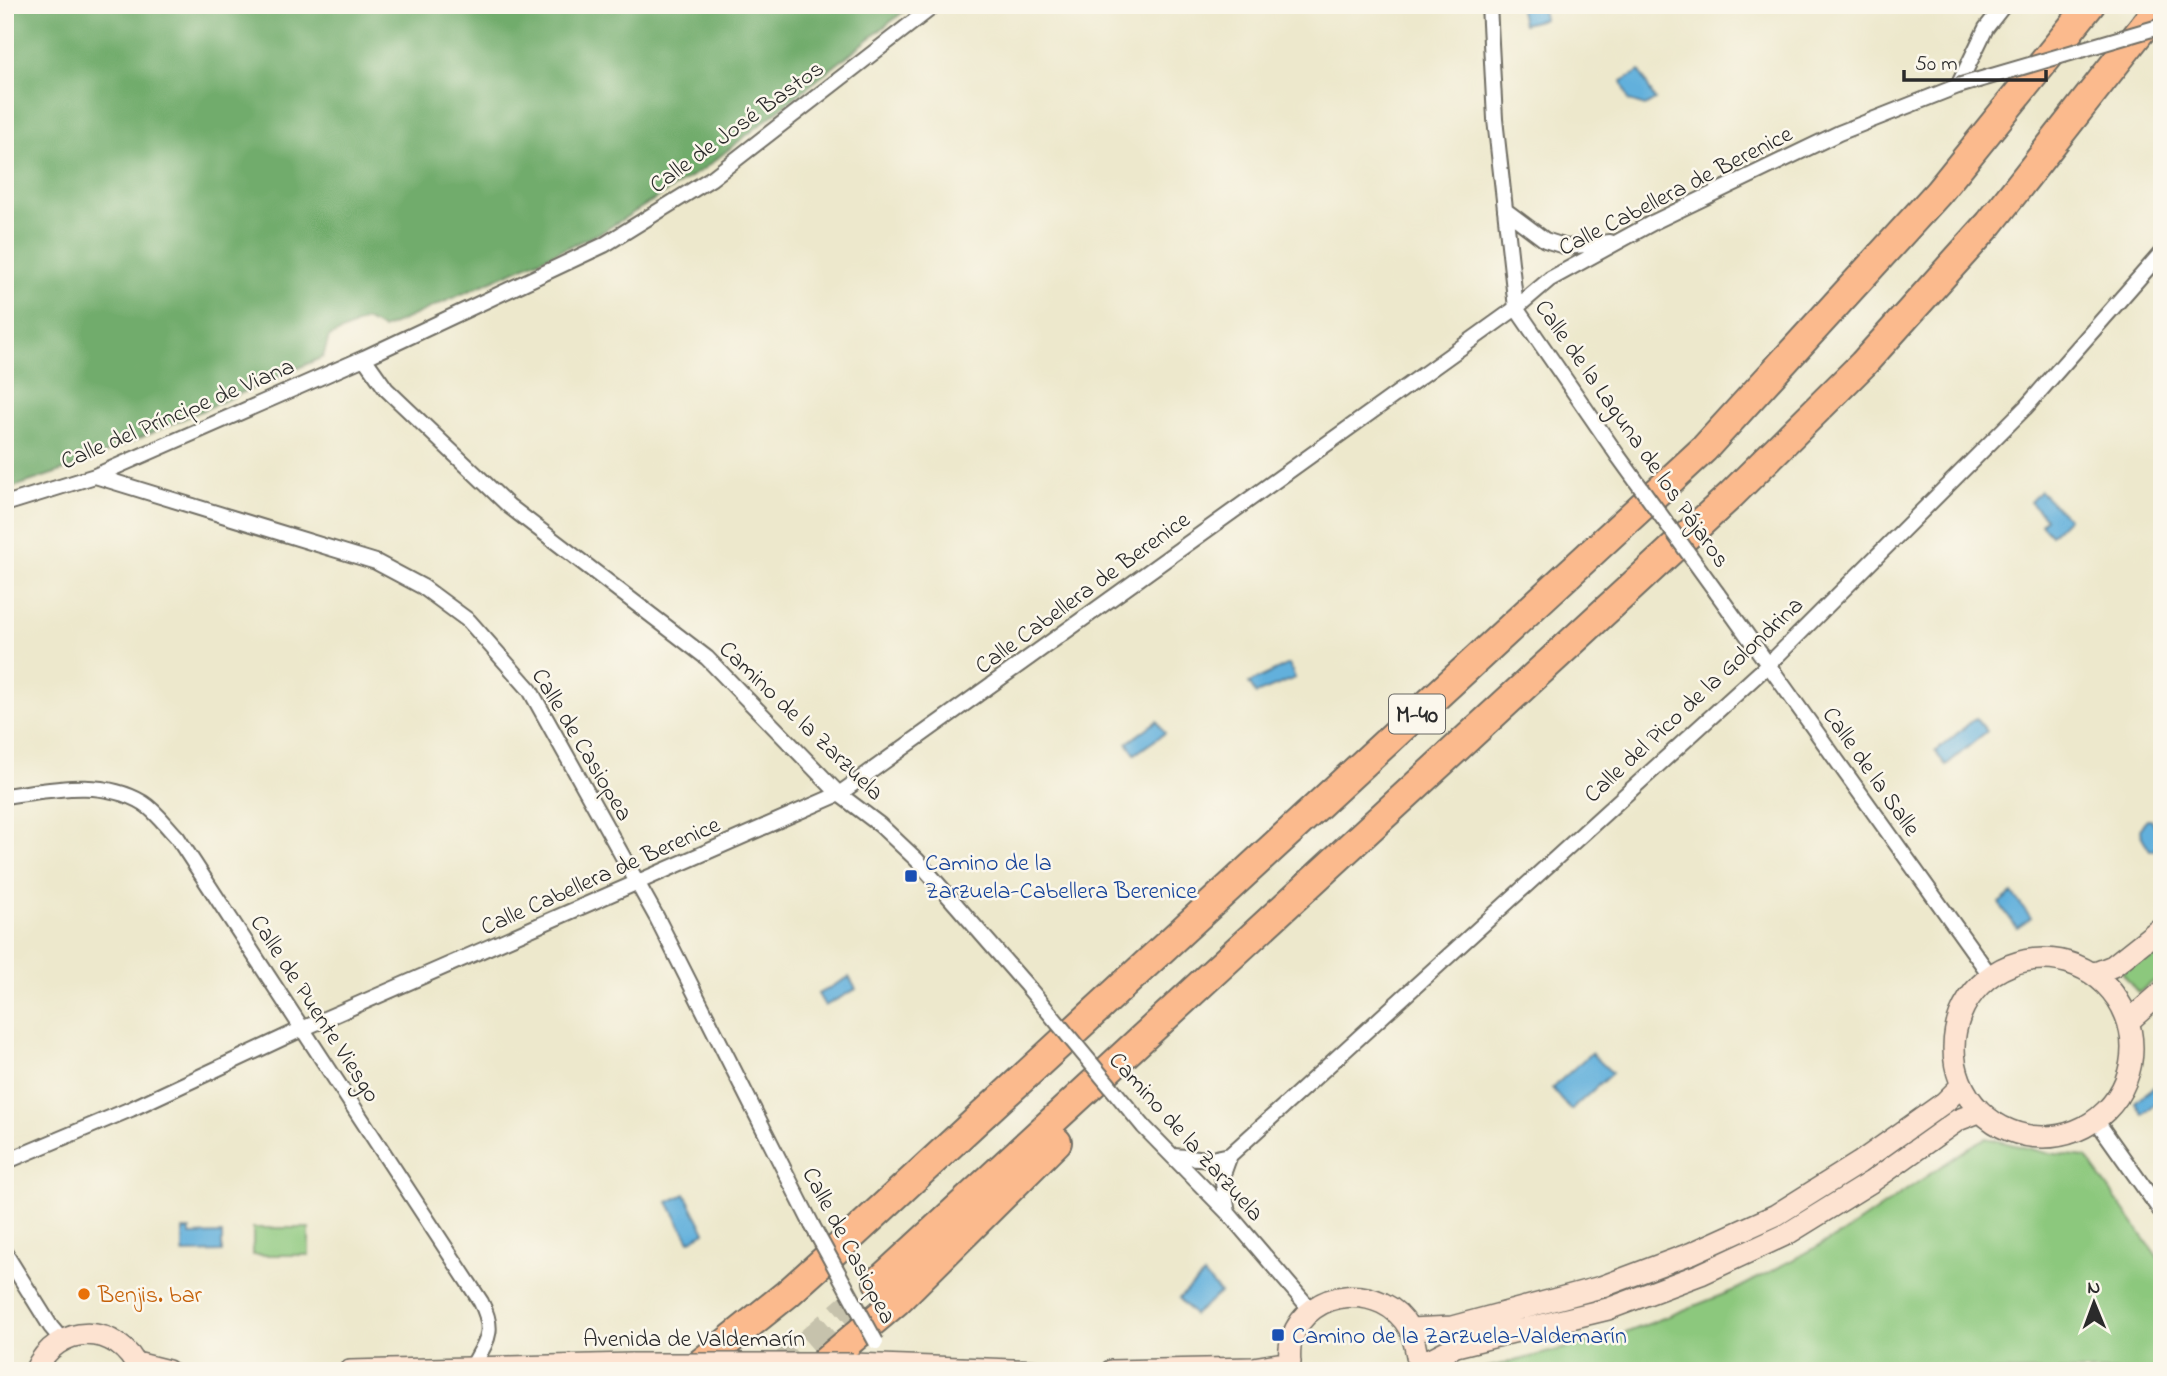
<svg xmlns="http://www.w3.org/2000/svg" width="2167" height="1376" font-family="'Indie Flower',sans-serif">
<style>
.green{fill:#8cc87d;stroke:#5c7a54;stroke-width:2}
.forest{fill:#71ac6c;stroke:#4e6c4c;stroke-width:2}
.water{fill:#62b0dc;stroke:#466e84;stroke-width:2}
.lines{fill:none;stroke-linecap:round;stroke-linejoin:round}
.highway-tunnel{stroke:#c6c2ac;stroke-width:28;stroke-dasharray:28 14;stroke-linecap:butt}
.street-casing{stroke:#6f6d63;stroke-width:18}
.secondary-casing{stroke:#6f6d63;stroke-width:24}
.highway-casing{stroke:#6f6d63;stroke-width:32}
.street{stroke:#fff;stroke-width:14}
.secondary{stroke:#fde3d1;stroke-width:21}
.highway{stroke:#fbba8d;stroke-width:28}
.street-bridge-casing{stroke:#6f6d63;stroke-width:18;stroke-linecap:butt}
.secondary-bridge-casing{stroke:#6f6d63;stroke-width:24;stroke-linecap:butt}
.street-bridge{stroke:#fff;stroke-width:14}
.secondary-bridge{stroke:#fde3d1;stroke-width:21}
.transit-dot{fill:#1a4fb4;stroke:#fbf7ec;stroke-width:2.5}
.food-dot{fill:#e8710a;stroke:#fbf7ec;stroke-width:2.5}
.labels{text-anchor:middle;stroke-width:5;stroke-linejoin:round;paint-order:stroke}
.shield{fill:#fbf7ec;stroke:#696865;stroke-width:2}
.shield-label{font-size:23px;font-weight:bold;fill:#2b2b2b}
.street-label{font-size:24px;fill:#2b2b2b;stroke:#fbf7ec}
.transit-label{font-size:24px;fill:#164399;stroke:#fbf7ec;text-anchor:start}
.food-label{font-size:24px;fill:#c56008;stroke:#fbf7ec;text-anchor:start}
</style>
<rect width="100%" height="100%" fill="#fbf7ec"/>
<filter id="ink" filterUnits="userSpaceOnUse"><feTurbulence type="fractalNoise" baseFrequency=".0143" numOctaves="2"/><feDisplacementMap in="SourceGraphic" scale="14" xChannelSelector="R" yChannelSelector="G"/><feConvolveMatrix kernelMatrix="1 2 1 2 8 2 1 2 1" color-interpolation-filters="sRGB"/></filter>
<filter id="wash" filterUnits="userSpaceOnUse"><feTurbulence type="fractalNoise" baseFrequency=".00686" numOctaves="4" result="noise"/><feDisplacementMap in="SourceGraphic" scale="28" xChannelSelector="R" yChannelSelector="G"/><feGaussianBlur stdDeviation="1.57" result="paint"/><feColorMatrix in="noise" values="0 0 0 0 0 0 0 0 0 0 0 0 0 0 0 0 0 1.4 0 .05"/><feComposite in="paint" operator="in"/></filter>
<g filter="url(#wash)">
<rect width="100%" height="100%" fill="#ede8cc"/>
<path class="green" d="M2162 941V975L2138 993 2122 972Z
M1986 1138 2047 1153 2086 1157 2162 1263V1371H1474L1623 1334 1737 1289 1842 1234 1968 1148Z
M253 1228H309V1255H253Z"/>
<path class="forest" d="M5 5H912L705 168 602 232 383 329 365 320 329 337 323 357 79 465 5 490Z"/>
<path class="water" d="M1519 5H1541L1544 19 1523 24Z
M1640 71 1655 100 1645 106 1629 101 1622 81Z
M2040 491 2068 518 2051 535 2041 524 2046 518 2030 502Z
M1289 664 1295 678 1256 694 1249 683Z
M1976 718 1987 731 1946 765 1935 752Z
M1157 721 1165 733 1135 754 1127 743Z
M2147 819H2151L2161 836 2159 843 2154 851 2150 850C2142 836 2134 832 2147 819Z
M2012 893 2031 918 2017 928 1999 903Z
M849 977 856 989 825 1006 818 994Z
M1591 1053 1612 1073 1571 1110 1552 1088Z
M2162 1081V1098L2143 1114 2135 1102Z
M685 1194 705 1232 689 1241 668 1202Z
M183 1230H190V1235L222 1234V1252L183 1253Z
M1204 1275 1220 1293 1194 1315 1179 1298Z"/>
</g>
<g filter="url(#ink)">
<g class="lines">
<path class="highway-tunnel" d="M776 1371 878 1282"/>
<defs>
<path id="street" d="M1489 5 1495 119 1516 308 1618 456
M1505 210 1545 240 1567 247 1610 242
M364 358 386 389 509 506 707 658 839 794 880 825 917 860 1027 986
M95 476 376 562 423 587 469 621 530 690 657 918 812 1225
M5 504 95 476 364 358 604 245 712 178 935 5
M1717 593 1990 975
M5 796C51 790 101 778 143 803 156 811 167 827 177 837L481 1302C496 1332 487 1340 472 1367
M2096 1120 2162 1213
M1144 1127 1229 1214 1311 1310
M1230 1155 1768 665 2025 408 2162 252
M1173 1156 1211 1159 1230 1155 1222 1177 1228 1213
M5 1162 131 1109 302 1029 839 794 1516 308 1550 279 1654 222 1839 133 1958 86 1986 28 2004 5
M5 1253 51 1327 62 1340"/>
<path id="secondary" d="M1954 1048a89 89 0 1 1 178 0a89 89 0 1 1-178 0Z
M2093 974 2113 966 2162 927
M2129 1021 2162 992
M1410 1329 1452 1327 1601 1287 1692 1253 1776 1215 1859 1163 1945 1102 1961 1086
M136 1363 168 1371
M853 1364 1038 1371
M1419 1365 1456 1346 1608 1309 1701 1274 1787 1234 1871 1182 1958 1120 1979 1112
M35 1371C57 1322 118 1322 139 1371
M350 1371 632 1364
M1111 1371 1253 1368 1290 1362
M1290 1371C1290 1359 1288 1349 1292 1338 1309 1287 1383 1282 1409 1328 1415 1338 1416 1354 1419 1365L1417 1371"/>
<path id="highway" d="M878 1282 1731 495 1863 364 1990 223 2161 5
M691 1371 787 1294 856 1232 1704 449 1938 193 2090 5
M814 1371 897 1301 1057 1142"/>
</defs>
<use href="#street" class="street-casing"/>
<use href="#secondary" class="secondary-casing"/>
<use href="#highway" class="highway-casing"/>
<use href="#street" class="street"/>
<use href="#secondary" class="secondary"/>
<use href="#highway" class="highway"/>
<defs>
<path id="street-bridge" d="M1958 86 2162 26
M1618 456 1717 593
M1027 986 1144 1127
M812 1225 876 1342"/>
<path id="secondary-bridge" d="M632 1364H853"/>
</defs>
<use href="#street-bridge" class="street-bridge-casing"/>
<use href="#secondary-bridge" class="secondary-bridge-casing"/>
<use href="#street-bridge" class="street-bridge"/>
<use href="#secondary-bridge" class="secondary-bridge"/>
</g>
</g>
<g class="transit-dot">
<rect x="904" y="869" width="14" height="14" rx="3.5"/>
<rect x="1271" y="1328" width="14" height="14" rx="3.5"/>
</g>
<circle class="food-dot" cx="84" cy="1294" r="7"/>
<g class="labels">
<rect class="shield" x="1389" y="694.5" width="56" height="39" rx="5"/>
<g class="shield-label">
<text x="1417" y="722">M-40</text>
</g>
<g class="street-label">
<text transform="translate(736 126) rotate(-36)" y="8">Calle de José Bastos</text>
<text transform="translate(1675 190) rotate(-27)" y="8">Calle Cabellera de Berenice</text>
<text transform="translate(177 413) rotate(-23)" y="8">Calle del Príncipe de Viana</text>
<text transform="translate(1633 433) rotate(55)" y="8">Calle de la Laguna de los Pájaros</text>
<text transform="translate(1082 592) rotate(-36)" y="8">Calle Cabellera de Berenice</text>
<text transform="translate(1693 699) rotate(-43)" y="8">Calle del Pico de la Golondrina</text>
<text transform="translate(802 720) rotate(44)" y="8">Camino de la Zarzuela</text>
<text transform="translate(583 744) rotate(59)" y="8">Calle de Casiopea</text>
<text transform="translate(1872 771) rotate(55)" y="8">Calle de la Salle</text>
<text transform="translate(600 875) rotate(-24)" y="8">Calle Cabellera de Berenice</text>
<text transform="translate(316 1008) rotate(57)" y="8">Calle de Puente Viesgo</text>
<text transform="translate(1187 1136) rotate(48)" y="8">Camino de la Zarzuela</text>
<text transform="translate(850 1245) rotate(62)" y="8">Calle de Casiopea</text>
<text x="694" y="1346">Avenida de Valdemarín</text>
</g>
<g class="transit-label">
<text x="925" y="870">Camino de la<tspan x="925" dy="28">Zarzuela-Cabellera Berenice</tspan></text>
<text x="1292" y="1343">Camino de la Zarzuela-Valdemarín</text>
</g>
<g class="food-label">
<text x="98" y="1302">Benjis. bar</text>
</g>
</g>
<rect width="2167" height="1376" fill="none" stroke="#fbf7ec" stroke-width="28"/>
<g transform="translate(2094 1303) rotate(359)" stroke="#fbf7ec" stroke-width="5" paint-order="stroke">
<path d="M0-5L12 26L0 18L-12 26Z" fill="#2b2b2b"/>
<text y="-10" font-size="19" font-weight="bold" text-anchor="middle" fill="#2b2b2b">N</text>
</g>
<path d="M1904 70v10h142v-10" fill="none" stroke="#2b2b2b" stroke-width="3.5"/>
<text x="1915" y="70" font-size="21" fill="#2b2b2b" stroke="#fbf7ec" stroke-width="5" paint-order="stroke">50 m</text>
</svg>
